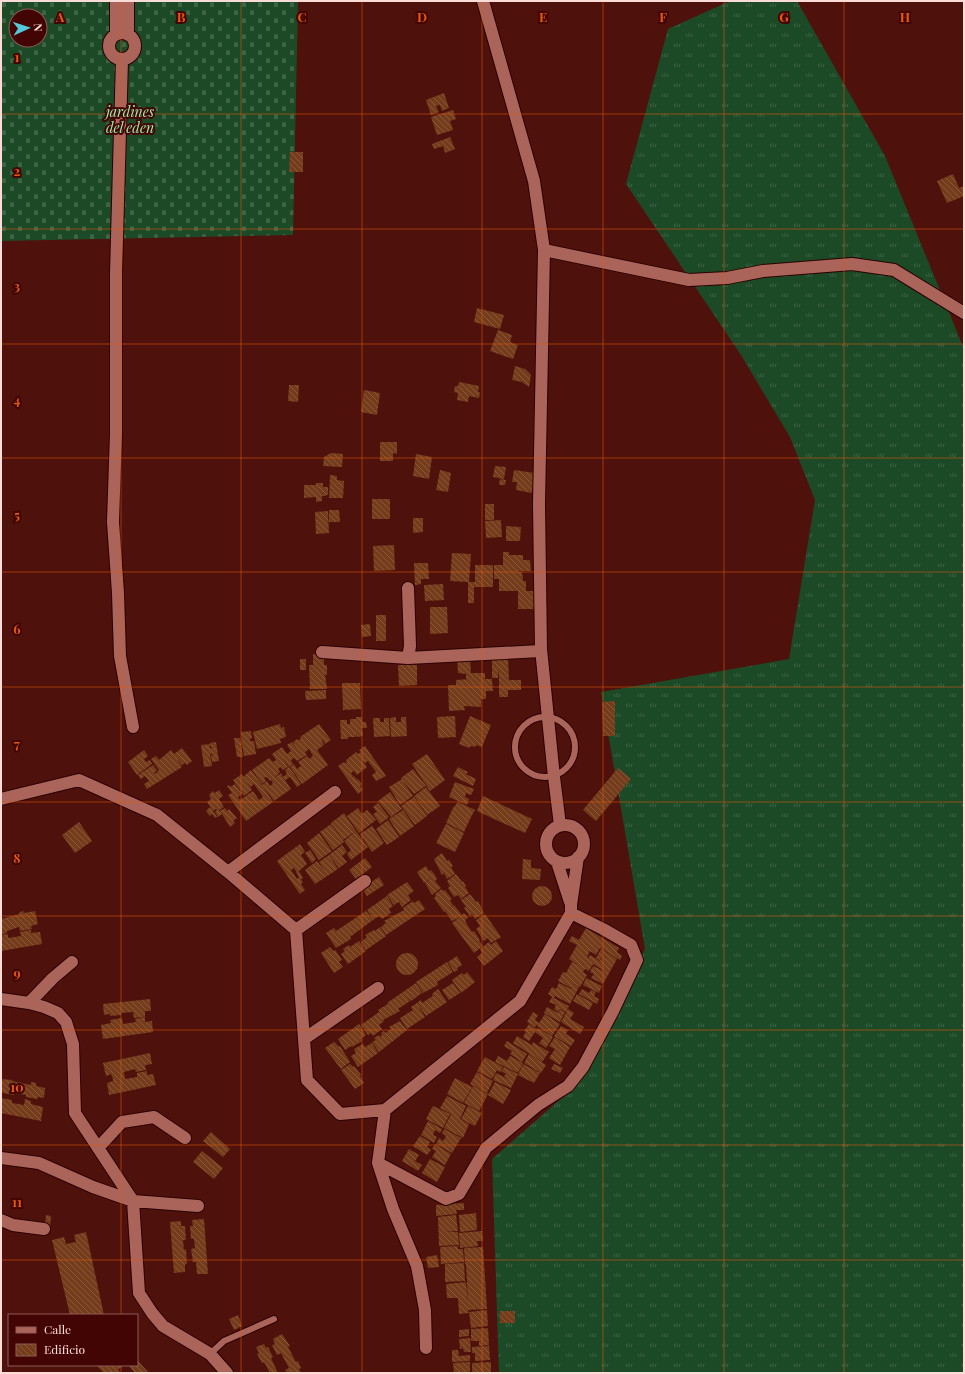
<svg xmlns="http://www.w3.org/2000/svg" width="965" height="1374" font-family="'Playfair Display',serif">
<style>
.grass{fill:url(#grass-tufts)}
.cemetery{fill:url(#cemetery-stones);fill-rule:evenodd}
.building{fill:url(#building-back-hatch);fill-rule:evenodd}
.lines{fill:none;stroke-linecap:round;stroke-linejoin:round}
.service-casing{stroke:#2b0101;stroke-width:8}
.minor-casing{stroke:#2b0101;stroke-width:14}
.tertiary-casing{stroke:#2b0101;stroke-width:14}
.service{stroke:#aa645a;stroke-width:6}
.minor{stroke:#aa645a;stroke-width:12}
.tertiary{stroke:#aa645a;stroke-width:12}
.grid{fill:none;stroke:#e8590c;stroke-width:1;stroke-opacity:0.55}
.labels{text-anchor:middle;stroke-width:4;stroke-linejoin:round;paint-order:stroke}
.park-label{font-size:14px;font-style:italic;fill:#9aefa9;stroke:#420503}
.grid-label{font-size:13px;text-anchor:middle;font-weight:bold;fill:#e8590c;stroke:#420503;stroke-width:4;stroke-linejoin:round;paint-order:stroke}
</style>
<defs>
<pattern id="grass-tufts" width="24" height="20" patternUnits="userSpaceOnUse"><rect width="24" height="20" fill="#1c4a27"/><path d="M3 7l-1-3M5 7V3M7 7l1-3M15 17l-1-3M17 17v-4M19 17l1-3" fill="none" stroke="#3e6446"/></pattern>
<pattern id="cemetery-stones" width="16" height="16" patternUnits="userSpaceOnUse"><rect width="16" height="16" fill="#1c4a27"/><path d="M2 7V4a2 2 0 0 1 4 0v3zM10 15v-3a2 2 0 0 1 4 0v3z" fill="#3e6446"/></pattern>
<pattern id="building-back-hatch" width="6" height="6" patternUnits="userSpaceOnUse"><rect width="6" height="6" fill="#753c1b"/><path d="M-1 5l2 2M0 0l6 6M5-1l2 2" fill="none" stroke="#8a583b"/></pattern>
</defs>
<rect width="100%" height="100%" fill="#4e110c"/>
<path class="grass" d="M730 1H797L885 156 964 349V1373H499L492 1159 572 1089 645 949 601 692 789 659 815 500 790 437 741 355 626 184 668 29Z"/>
<path class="cemetery" d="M1 1H298L293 235 1 241ZM16 16H40V40H16Z"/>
<path class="building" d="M444 93 449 108 442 111 440 105 436 106 439 112 431 115 426 100Z
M453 110 456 119 450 121 453 130 437 135 431 117Z
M450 137 455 149 445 153 443 146 434 149 432 144Z
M290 152H303V172H289Z
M953 174 959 188 964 186V196L947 203 937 181Z
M477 308 504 315 500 329 474 322Z
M498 330 512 335 510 342 518 345 513 359 490 351Z
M515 366 525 369 531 375 529 387 522 382 512 380Z
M459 382 479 386 478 392H480L479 398 469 396 468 402 457 400 458 393 454 392 455 386H458Z
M289 385H299L298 402 288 401Z
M364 390 380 393 377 415 361 412Z
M380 442H397V454L393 453V461H380Z
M331 453 343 454 342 467 323 466 324 457Z
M416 454 432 457 429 479 413 476Z
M495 466 506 467 504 479 493 477Z
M440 470 451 473 448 492 436 490Z
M514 470 535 473 532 493 516 490 517 482H512Z
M330 475 337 476V480L344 481 343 498H329Z
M500 479 506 480 505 485H499Z
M316 483H323V487H328V495H326V496H322V501L316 502V497L304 498V485H316Z
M372 499H390V519H372Z
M485 504H494V520H485Z
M329 510H339L340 522H329Z
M328 511 329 533 316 534 315 512Z
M413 518H423V532L413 533Z
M501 520 502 537 486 538 485 521Z
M506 526 521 527 520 541H506Z
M394 545 395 570 374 571 373 546Z
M503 552H509V555H523V560H530L531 571H518V572H522L523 581H526V591H534V609H518V591H499V579H494V565H503Z
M452 553 471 554 469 582H475V565H493V587H474V603H468V582L450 581Z
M414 563H428L429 579H421V584L415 585Z
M443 584 444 600 425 601 424 585Z
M430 607H447L448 633 430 634Z
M376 615H386V641H376Z
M370 624 371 636 362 637 361 625Z
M313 654H324V665H327V675L325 674 327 689H310L309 665H313Z
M457 658H470L471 673H485V679H492L493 691H486V699H481V707L464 706 465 710 449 711 448 685H456V680L470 679H466V674L458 673Z
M492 658H508L509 680H521V690H508V697H499V668L498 678H492Z
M300 659H306V670H300Z
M398 665H417V685L399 686Z
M342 683H360L361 709 343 710Z
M326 690V699L306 700 305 691Z
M615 701V736H603L602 702Z
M455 716 456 737 438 738 437 717Z
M470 716 491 725 482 747 476 745 475 747 471 746 469 748 459 744Z
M356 717H362V722H366L367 728H362L363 736 357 737 356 733V737H348L347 731 348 739H341L340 720H347V724H350V719H356Z
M396 717V722H401V729V717H406L407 736 391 737 390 718Z
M373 718H380V722H384V718H389L390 736 374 737Z
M280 724 281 728 284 727 286 737 280 739 281 743 257 749 253 732Z
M319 724 331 740 325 744 323 740 322 741 324 745 317 750 328 765 302 784 290 767 294 764 297 769 301 766 298 762 307 756 309 759 313 756 309 749 305 752 307 755 297 761 294 758 291 760 293 764 289 767 282 757 288 767 283 770 281 767 278 769 280 772 274 778 281 773 283 777 287 774 285 770 289 767 301 784 297 787 290 777 285 780 291 789 274 801 263 786 273 802 246 821 228 795 232 793 227 786 229 785 230 787 235 784 242 794 238 797 240 800 253 791 259 800 263 797 254 784 251 787 246 780 252 790 244 796 233 780 242 774 243 777 251 770 262 785 267 781 270 786 273 783 271 780 270 781 267 777 264 778 266 781 262 784 252 770 269 758 273 762 276 760 272 754 282 747 287 754 291 751 287 745 292 742 296 748 293 742 297 739 298 740 301 739 300 737Z
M251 731 252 738 250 739V741H254L256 754 244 756 242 745H241L243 757H237L234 738H240L241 743H242L241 732Z
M216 742 219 761 212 762 211 755 215 754H210L212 766 204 767 201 745 210 744V748H208H214L211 747 210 743Z
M365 746 386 776 376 781 372 775 376 772 368 761 365 763 362 760 367 767 357 775 354 771 351 773 353 776 350 778 354 776 357 780 358 779 362 784 360 786 363 790 358 794 338 766 344 762 345 763 347 762 346 760 356 752 358 754 361 752 359 750Z
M182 748 192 761 187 765 185 763 182 765 177 758 182 767 147 789 144 784 149 781 145 776 141 779 138 775 153 765 157 770 154 773 155 774 159 770 151 759 156 756 159 760 171 750 174 754Z
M144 750 148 756 144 759 146 762 150 760 152 764 137 775 128 762Z
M427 754 445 780 430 791 412 764Z
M458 767 468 772 466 774 476 779 473 786 453 776Z
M618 768 631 779 596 821 583 810Z
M413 769 426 786 414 794 401 778Z
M402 779 413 796 400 805 389 787Z
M455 782 474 789 471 795 466 793 465 797 469 799 467 805 449 797Z
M426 787 440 806 427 815 414 796Z
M219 790 223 796 219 799 224 807 219 810V811L225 808 227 811 229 809 237 818 233 821 235 823 230 827 222 814 218 817 215 812 217 810 216 809 213 811 207 802 211 799 209 795 213 791 215 793Z
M390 792 402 809 391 817 378 801Z
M483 796 532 819 525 833 477 811Z
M414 797 427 816 415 825 401 806Z
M458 802 475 810 471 817 460 812 471 817 464 832 446 823 453 808Z
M378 803 389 817 380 824 373 814 377 812 373 807Z
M210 807 217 817 215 818 212 814 210 816 206 811Z
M358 808 362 814 367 810 376 820 359 833 347 816Z
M403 810 414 826 400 836 389 819Z
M344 813 356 831 343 840 331 823Z
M388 820 399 837 387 845 376 829Z
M79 822 92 841 75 853 62 835Z
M331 824 344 842 333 850 320 832Z
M446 824 464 833 455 852 436 843Z
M372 826 384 843 372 852 360 834Z
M356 831 368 847 351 860 347 854 351 850 344 841Z
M319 833 332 851 319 860 307 843Z
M300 844 305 852 301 855 307 864 299 871 303 878 301 879 303 882 301 884 305 890 300 894 277 861ZM294 868 299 877 297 879 291 870Z
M342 845 347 852 342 856 347 862 339 868 329 855Z
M310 850 316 859 312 863 305 853Z
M442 853 447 861 449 860 453 866 451 867 455 874 447 879 444 873 442 875 434 859Z
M329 855 338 869 315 884 305 870 317 861 325 872 319 862Z
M365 858 372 867 356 879 349 870Z
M523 859 531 860V868L541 869 540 880 522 879Z
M426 866 429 871 431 870 435 875 437 879 435 881 441 888 432 895 425 883 433 877 424 883 417 872Z
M456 874 462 882 463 881 466 886 465 887 469 893 461 899 458 895 454 897 448 888 450 886 447 881Z
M379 877 384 885 367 896 362 888Z
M407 882 414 891 408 895 411 900 402 907 399 902 394 905 387 895Z
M532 896a10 10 0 1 1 20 0a10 10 0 1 1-20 0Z
M442 889 443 891 445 890 452 899 450 900 453 905 444 912 434 898 436 896 435 894Z
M470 894 476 902 478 901 484 913 475 919 472 914 470 916 464 908 466 907 461 900Z
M387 896 393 906 389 909 391 913 382 919 379 916 373 920 367 910Z
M419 900 425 909 386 935 381 927 386 923 384 921 404 910 403 908 413 901 414 903Z
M454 905 462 915 464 913 468 918 465 920 468 926 472 932 474 931 480 940 479 941 483 946 474 953 452 923 460 917 452 921 445 911Z
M23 911 24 913 35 911 38 924 31 926 32 929 20 931 19 927 7 931V933L2 934 1 919 19 914 20 912Z
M366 911 373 920 350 937 351 939 336 948 326 933 334 928 336 931Z
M485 914 501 937 491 943 488 938 484 941 476 929 480 926 476 920Z
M380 927 386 936 366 950 361 942 367 937 365 935 374 930 375 931Z
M586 928 619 948 617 952 622 956 620 960 600 948 596 955 590 951 587 957 588 958 590 955 600 961 604 954 600 960 596 958 601 949 617 959 603 984 591 978 594 974 590 972 593 966 606 972 593 964 589 971 585 969 583 972 587 975 580 987 573 984 579 987 570 1004 555 996 554 998 548 994 552 987 556 989 559 983 571 989V988L558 981 563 972 566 973 572 962 578 965 569 959 577 945 569 941 572 936 579 940Z
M31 930V933L40 932 42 944 1 951V935L8 934V938L21 936 20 932Z
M359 941 366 951 348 964 341 954 345 951 343 949 349 945 350 947Z
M496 941 503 951 484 966 477 957 482 953 480 949 489 942 491 945Z
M330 947 333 951 335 950 342 960 339 962 343 967 334 973 321 953Z
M396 964a11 11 0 1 1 22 0a11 11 0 1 1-22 0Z
M457 956 462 965 457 968 458 970 454 972 448 962Z
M447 962 453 972 437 982 438 985 423 993 416 982Z
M467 972 475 982 461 993 452 980 462 973 464 975Z
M586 978 602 986 599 993 583 985Z
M416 983 422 993 411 1001 407 996 410 1001 398 1009 400 1011 383 1020 384 1021 379 1025 382 1029 373 1036 371 1033 368 1035 361 1025 379 1012 378 1010 388 1004 387 1003Z
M453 983 460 993 449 1000 442 990Z
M438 989 447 1002 435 1010 428 999 433 996 432 994Z
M582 989 589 993 591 990 596 992 594 996 599 999 597 1004 579 994Z
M577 994 593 1003 589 1010 573 1001Z
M552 997 569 1006 566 1012 560 1009 558 1012 554 1009 556 1005 549 1002Z
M150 999 151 1011H145V1017L134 1018 133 1012 121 1013V1015L110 1016V1014L104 1015 103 1004Z
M428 999 435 1010 426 1016 417 1003 421 1000 422 1003Z
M417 1003 425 1017 407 1029 400 1018 413 1010 411 1007Z
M547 1007 558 1013 560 1010 565 1012 560 1022 544 1013Z
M568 1009 574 1013 570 1019 584 1027 580 1034 561 1022Z
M533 1012 538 1015 535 1020 539 1023 535 1027 527 1022Z
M545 1014 560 1024 552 1036 537 1026Z
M145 1017V1022L152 1021 153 1032 103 1039 101 1025 111 1023 110 1020 122 1018 123 1024 136 1022 135 1019Z
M400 1021 407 1030 379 1052 372 1042 376 1040 374 1038 379 1035 380 1037 382 1035 381 1033 384 1031 385 1033 391 1029 389 1027Z
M359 1024 366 1035 361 1039 362 1041 352 1047 351 1046 345 1050 338 1039Z
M529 1024 537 1029 538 1028 553 1037 546 1048 539 1043 543 1038 535 1032 529 1041 523 1037 526 1032 524 1031Z
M561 1026 568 1030 566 1034 575 1040 571 1046 554 1036Z
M517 1036 532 1045 533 1042 549 1052 542 1062 513 1043Z
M555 1037 570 1047 560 1065 549 1058 555 1049 549 1046Z
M507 1041 527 1054 522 1062 510 1054 512 1051 504 1046Z
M334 1042 339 1047 340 1046 350 1062 341 1069 325 1048Z
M372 1043 378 1053 358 1067 351 1056 356 1053 354 1049 363 1044 365 1047Z
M150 1053 152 1064 145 1065 146 1070 136 1072 135 1069 124 1072 125 1079 137 1077V1073L147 1071V1075L153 1074 156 1085 109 1095 107 1083 113 1081V1079L111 1074 106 1076 103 1063Z
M529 1054 546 1065 541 1073 524 1063Z
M498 1056 507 1061 510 1056 523 1063 518 1073 495 1062Z
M485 1057 503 1067 500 1072 497 1070 492 1079 477 1071Z
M350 1064 353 1067 354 1066 358 1071 361 1075 360 1076 364 1083 355 1089 341 1070Z
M523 1064 540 1073 534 1083 518 1075Z
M554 1064 563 1068 560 1073 551 1069Z
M504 1067 518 1074 511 1088 493 1080 496 1073 510 1080 504 1076 506 1074 501 1071Z
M477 1072 493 1081 487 1093 470 1084Z
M455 1078 472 1087 463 1103 447 1094Z
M1 1079 12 1080V1081L31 1085V1082L36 1083V1086L45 1088 44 1098 38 1097 37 1099 26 1097V1095L14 1093V1095L3 1093 1 1090Z
M495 1082 511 1090 503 1104 488 1095Z
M473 1086 488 1094 479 1111 464 1103Z
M447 1096 466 1106 460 1119 469 1124 463 1138 444 1128 451 1114 440 1108Z
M1 1098 12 1100V1103L24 1105 25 1099 31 1101V1104L43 1107 41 1121 1 1113Z
M433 1106 450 1114 443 1128 426 1119Z
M468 1106 482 1113 475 1126 461 1119Z
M428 1121 442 1129 440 1133 435 1130 433 1135 437 1137 434 1143 421 1135Z
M444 1129 461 1138 452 1153 436 1144 439 1138 443 1141 445 1138 446 1136 442 1133Z
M211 1132 230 1149 223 1157 203 1141Z
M420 1136 430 1142 427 1147 431 1150 427 1155 413 1146Z
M435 1144 451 1154 445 1165 432 1157 436 1151 432 1149Z
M409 1149 419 1155 415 1161 422 1165 418 1171 402 1161Z
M202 1151 223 1168 214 1179 193 1162Z
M430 1159 445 1167 437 1182 422 1173Z
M464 1203V1210H456L457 1214 436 1216V1205Z
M476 1213 477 1230 460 1232 459 1215Z
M46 1215 51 1216 50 1228 45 1227Z
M456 1215 458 1231 445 1232H458L459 1245 439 1246 438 1217Z
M204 1219 208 1274H197L196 1262H193L191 1249 195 1248 194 1239H191L190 1226H193L192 1220Z
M181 1221V1226H185L186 1240H183L184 1250 186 1249 187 1264H185V1272L174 1273 170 1222Z
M482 1231 483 1241H477L478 1246 460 1248 459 1233Z
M86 1232 104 1315H70L52 1240 64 1237 66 1244 76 1242 74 1235Z
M458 1246V1249H463L464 1262 441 1264 440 1247Z
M483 1247 487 1309 468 1310 469 1313 459 1314 458 1298H447L446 1284 466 1282 468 1303 466 1264H465L464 1248Z
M437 1255 439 1267 428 1268 426 1257Z
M464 1263 465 1281 445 1282V1264Z
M487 1310 488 1326 471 1328 469 1312Z
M500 1311H515V1323H500Z
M238 1315 242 1326 234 1330 229 1319Z
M488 1328 489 1345 479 1346V1341H471V1329Z
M469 1329V1336L459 1337V1330Z
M282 1334 290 1346 288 1347 296 1362 298 1361 301 1368 299 1369 301 1373H287L285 1370 289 1368 281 1353 277 1355 272 1345 275 1344 273 1339Z
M470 1338 471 1352H464L463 1348 460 1349 459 1339Z
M264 1344 266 1348 268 1347 273 1357 271 1358 278 1373H270L264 1362 262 1363 257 1354 259 1353 256 1347Z
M489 1346 490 1360 475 1361V1353H472V1347Z
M452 1350H458L459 1356 470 1355V1361L452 1362Z
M137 1360 149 1373H135L128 1365H137Z
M470 1362V1373H454L453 1363Z
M491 1362V1373H472V1363Z
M98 1365H124L118 1370 121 1373H104L97 1366Z"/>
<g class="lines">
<defs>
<path id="service" d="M515 747a30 30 0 1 1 60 0a30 30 0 1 1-60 0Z
M210 1354 224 1341 274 1319"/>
<path id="minor" d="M109 46a13 13 0 1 1 26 0a13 13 0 1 1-26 0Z
M116 35V1
M128 35V1
M122 60 116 273V433L113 522 118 593 120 656 133 727
M544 250 689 280 727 278 763 271 852 264 894 270 964 313
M408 588 410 646 408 658
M322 652 408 658 541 651
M1 799 79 780 157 815 228 872 296 930 307 1080 340 1114 385 1110 520 1001 571 913V905L578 857
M546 844a19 19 0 1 1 38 0a19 19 0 1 1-38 0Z
M557 862 570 902
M228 872 335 792
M296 930 365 881
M1 999 29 1003 44 1007 58 1013 66 1022 73 1044 75 1113 133 1201 139 1293 152 1313 163 1326 210 1354 227 1373
M29 1003 53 978 72 962
M304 1039 378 988
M385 1110 378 1163 393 1209 417 1266 425 1310 426 1348
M98 1148 122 1122 154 1117 185 1138
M1 1158 39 1163 93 1187 133 1201 198 1206
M378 1163 446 1199 459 1194 486 1148 538 1105 568 1086 583 1067 613 1011 637 960 631 945 603 929 571 913
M1 1220 13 1225 44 1229"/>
<path id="tertiary" d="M483 1 534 181 544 250 539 504 541 649 554 777 560 825"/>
</defs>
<use href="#service" class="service-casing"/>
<use href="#minor" class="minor-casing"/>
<use href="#tertiary" class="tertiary-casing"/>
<use href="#service" class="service"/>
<use href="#minor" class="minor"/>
<use href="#tertiary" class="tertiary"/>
</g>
<path class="grid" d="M121 1V1315M241 1V1373M362 1V1373M482 1V1373M603 1V1373M724 1V1373M844 1V1373M1 114H964M1 229H964M1 344H964M1 458H964M1 572H964M1 687H964M1 802H964M1 916H964M1 1030H964M1 1145H964M1 1260H964M121 1365V1373"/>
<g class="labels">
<g class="park-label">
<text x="130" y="117">jardines<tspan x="130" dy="16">del eden</tspan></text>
</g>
</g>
<g class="grid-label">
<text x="60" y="22">A</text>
<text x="181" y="22">B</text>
<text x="302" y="22">C</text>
<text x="422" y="22">D</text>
<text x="543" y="22">E</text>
<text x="663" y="22">F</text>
<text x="784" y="22">G</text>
<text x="905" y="22">H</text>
<text x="17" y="62">1</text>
<text x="17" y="176">2</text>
<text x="17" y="291">3</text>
<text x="17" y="405">4</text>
<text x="17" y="520">5</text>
<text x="17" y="634">6</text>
<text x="17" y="749">7</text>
<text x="17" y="863">8</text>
<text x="17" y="978">9</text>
<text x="17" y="1092">10</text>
<text x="17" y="1207">11</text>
</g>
<rect width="965" height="1374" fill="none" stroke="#fddcd7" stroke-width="4"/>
<rect x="8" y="1314" width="130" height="52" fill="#420503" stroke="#8d5b58"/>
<rect x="16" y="1327" width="20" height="6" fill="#aa645a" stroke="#8d5b58"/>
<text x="44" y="1334" font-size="12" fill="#fddcd7">Calle</text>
<rect x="16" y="1344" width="20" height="12" fill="url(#building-back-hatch)" stroke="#8d5b58"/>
<text x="44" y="1354" font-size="12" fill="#fddcd7">Edificio</text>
<g transform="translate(28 28) rotate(87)"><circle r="19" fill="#420503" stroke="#8d5b58"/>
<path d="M0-3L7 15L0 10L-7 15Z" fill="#53cadc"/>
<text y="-6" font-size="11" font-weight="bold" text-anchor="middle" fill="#fddcd7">N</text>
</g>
</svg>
